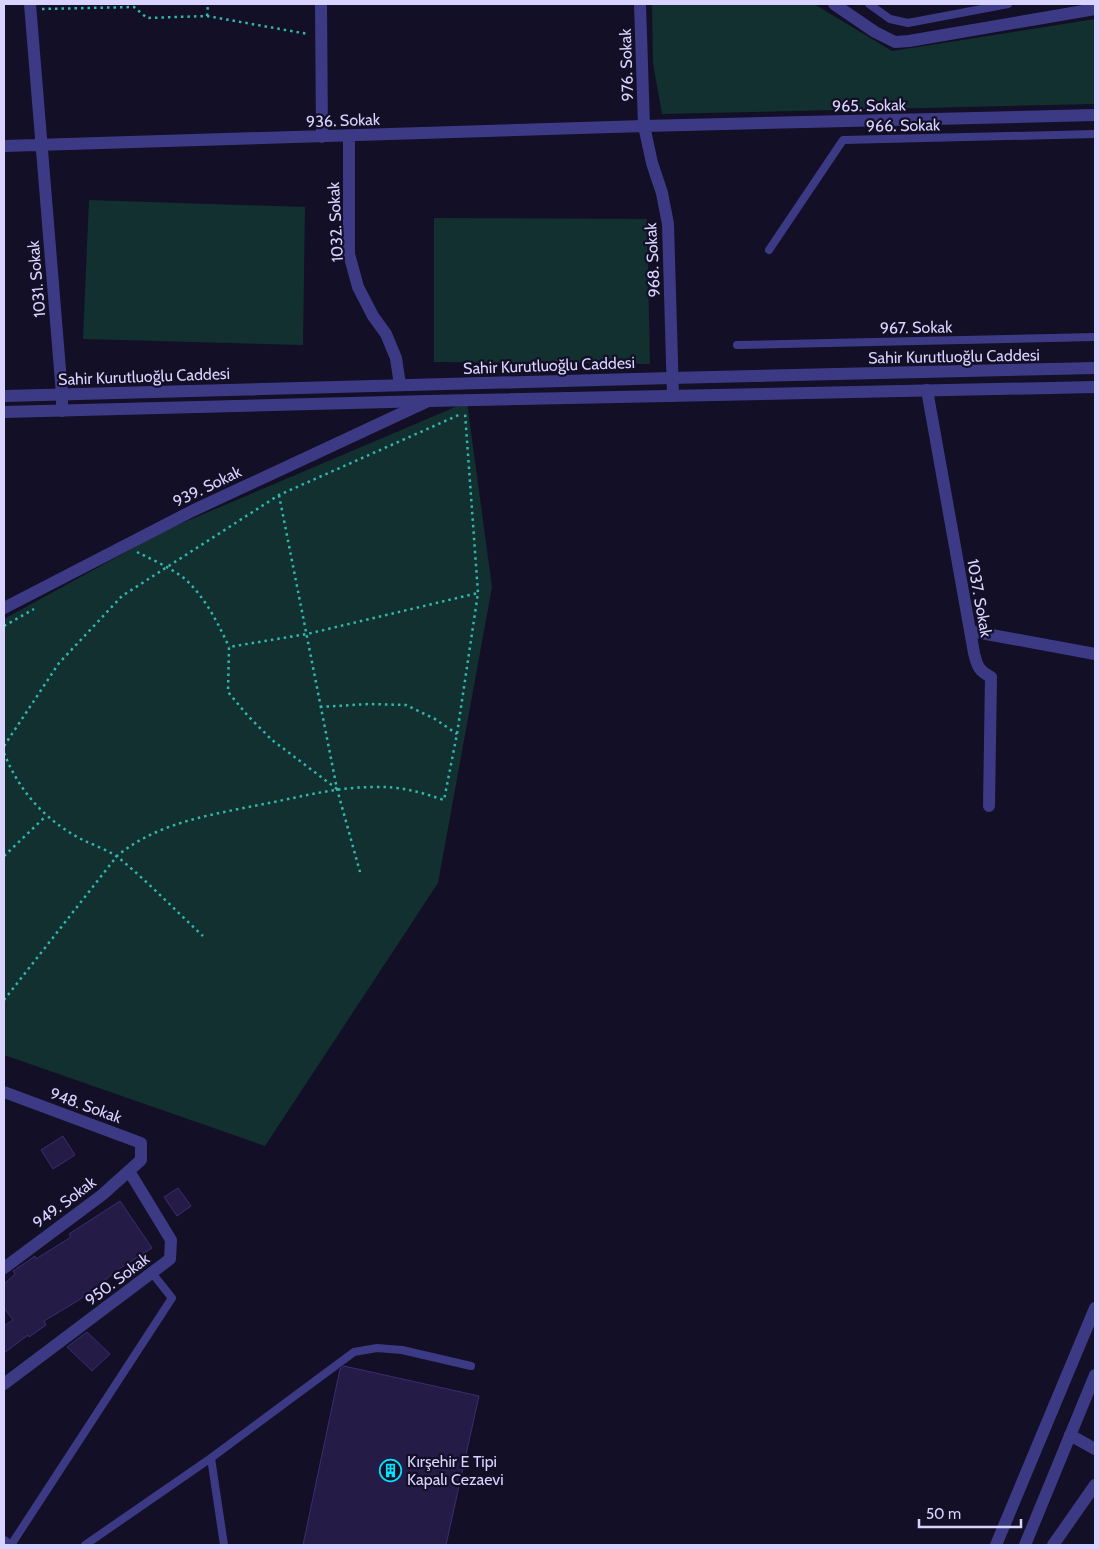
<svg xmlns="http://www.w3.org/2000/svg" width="1099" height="1549" font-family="Cabin,sans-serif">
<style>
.green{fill:#12302f}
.building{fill:#241b47;stroke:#3b2d73}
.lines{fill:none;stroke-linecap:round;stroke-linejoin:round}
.path{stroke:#2fb8b0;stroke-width:2.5;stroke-dasharray:2.5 4;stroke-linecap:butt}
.service{stroke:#3d3a85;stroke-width:8}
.minor{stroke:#3d3a85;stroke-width:12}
.tertiary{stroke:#3d3a85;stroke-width:12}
.labels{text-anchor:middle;stroke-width:4.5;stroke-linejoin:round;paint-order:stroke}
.street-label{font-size:16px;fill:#d9d4ff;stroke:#130f26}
.poi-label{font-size:16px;fill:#d9d4ff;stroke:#130f26;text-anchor:start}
</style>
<rect width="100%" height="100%" fill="#130f26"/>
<path class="green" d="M652 4H814L892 51 1095 19V104L662 114 653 63Z
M89 200 305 207 303 345 83 339Z
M434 218 647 219 650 364 434 362Z
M467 402 492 587 438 883 265 1146 4 1055V619L166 530Z"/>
<path class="building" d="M63 1136 75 1155 53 1169 41 1150Z
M178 1188 191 1206 177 1216 164 1197Z
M120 1201 152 1248 122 1267 79 1300 44 1321 46 1325 29 1337 28 1335 4 1353V1326L13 1320 4 1308V1284L15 1274 13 1271 25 1263 35 1256 36 1259 71 1237 69 1234Z
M87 1332 110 1354 92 1371 67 1347Z
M344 1366 479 1396 446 1545H303L340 1369Z"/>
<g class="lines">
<path class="path" d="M42 9 134 7 147 18 207 16 308 34
M207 16 208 4
M279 495 337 789 360 872
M137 552C153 560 171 568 185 579 205 597 218 623 229 647
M4 626 34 609
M320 707 369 704 406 705 435 719 457 734
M4 746 59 663 122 596 279 495 461 414
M4 753C19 791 45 820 81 839 93 845 108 850 119 858 148 882 175 910 203 936
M337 789 272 740 248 716 228 692 229 647 307 634 478 593
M4 856 46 816
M4 1000 117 856C159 821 216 814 269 803 304 796 338 787 374 787 400 786 420 792 444 800L457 734 478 593 465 413"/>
<path class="service" d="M869 4 890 19 908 23 1008 4
M769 250 843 140 1095 134
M737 345 1095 337
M211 1458 354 1352 377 1348 402 1350 471 1366
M11 1545 172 1298 152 1273
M85 1545 211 1458 224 1545"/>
<path class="minor" d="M30 4 62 394V411
M321 4 322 137
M640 4 644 126 652 163 662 193 668 224 673 396
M834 4 875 32 895 42 909 41 1095 9
M349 136V254L358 287 373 316 386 334 396 358 400 385
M4 146 644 126 1095 115
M927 390 974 653C977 666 979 671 991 677L989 806
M4 608 194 510 428 401
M970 631 1095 654
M4 1092 141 1143V1160L102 1195 4 1268
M4 1384 170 1259 171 1240 129 1171
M1070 1435 1095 1449
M4 1542 7 1545
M1053 1545 1095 1485"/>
<path class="tertiary" d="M4 396 671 378 1095 368
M4 412 428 401 1095 387
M996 1545 1095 1308
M1025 1545 1095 1375"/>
</g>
<defs>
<symbol id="building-ring" viewBox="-11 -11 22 22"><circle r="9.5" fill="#130f26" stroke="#00e5ff" stroke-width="1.5"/><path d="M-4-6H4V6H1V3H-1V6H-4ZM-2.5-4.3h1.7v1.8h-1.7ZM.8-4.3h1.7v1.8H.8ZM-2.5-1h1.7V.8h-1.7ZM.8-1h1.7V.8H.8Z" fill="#00e5ff"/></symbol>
</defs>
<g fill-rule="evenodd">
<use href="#building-ring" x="378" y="1458" width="25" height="25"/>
</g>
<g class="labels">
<g class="street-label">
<text transform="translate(626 65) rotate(-92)" y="6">976. Sokak</text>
<text transform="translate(869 105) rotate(-1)" y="6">965. Sokak</text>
<text transform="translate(343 120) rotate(-2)" y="6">936. Sokak</text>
<text transform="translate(903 125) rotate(-1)" y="6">966. Sokak</text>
<text transform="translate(335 222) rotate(-93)" y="6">1032. Sokak</text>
<text transform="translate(652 260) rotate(-93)" y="6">968. Sokak</text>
<text transform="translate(36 279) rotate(-95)" y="6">1031. Sokak</text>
<text transform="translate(916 327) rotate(-1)" y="6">967. Sokak</text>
<text transform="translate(954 356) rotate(-1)" y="6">Sahir Kurutluoğlu Caddesi</text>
<text transform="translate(549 365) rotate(-2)" y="6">Sahir Kurutluoğlu Caddesi</text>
<text transform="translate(144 376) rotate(-2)" y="6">Sahir Kurutluoğlu Caddesi</text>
<text transform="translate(207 486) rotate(-26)" y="6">939. Sokak</text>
<text transform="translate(980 598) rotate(80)" y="6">1037. Sokak</text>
<text transform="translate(86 1105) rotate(20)" y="6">948. Sokak</text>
<text transform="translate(64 1202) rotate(-37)" y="6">949. Sokak</text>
<text transform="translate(117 1279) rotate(-37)" y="6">950. Sokak</text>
</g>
<g class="poi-label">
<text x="407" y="1467">Kırşehir E Tipi<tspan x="407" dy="18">Kapalı Cezaevi</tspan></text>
</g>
</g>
<rect width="1099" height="1549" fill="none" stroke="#d9d4ff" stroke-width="10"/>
<path d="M919 1519v8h102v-8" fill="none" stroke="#d9d4ff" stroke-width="2.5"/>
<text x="926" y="1519" font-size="15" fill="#d9d4ff" stroke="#130f26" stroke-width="4" paint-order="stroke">50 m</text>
</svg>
